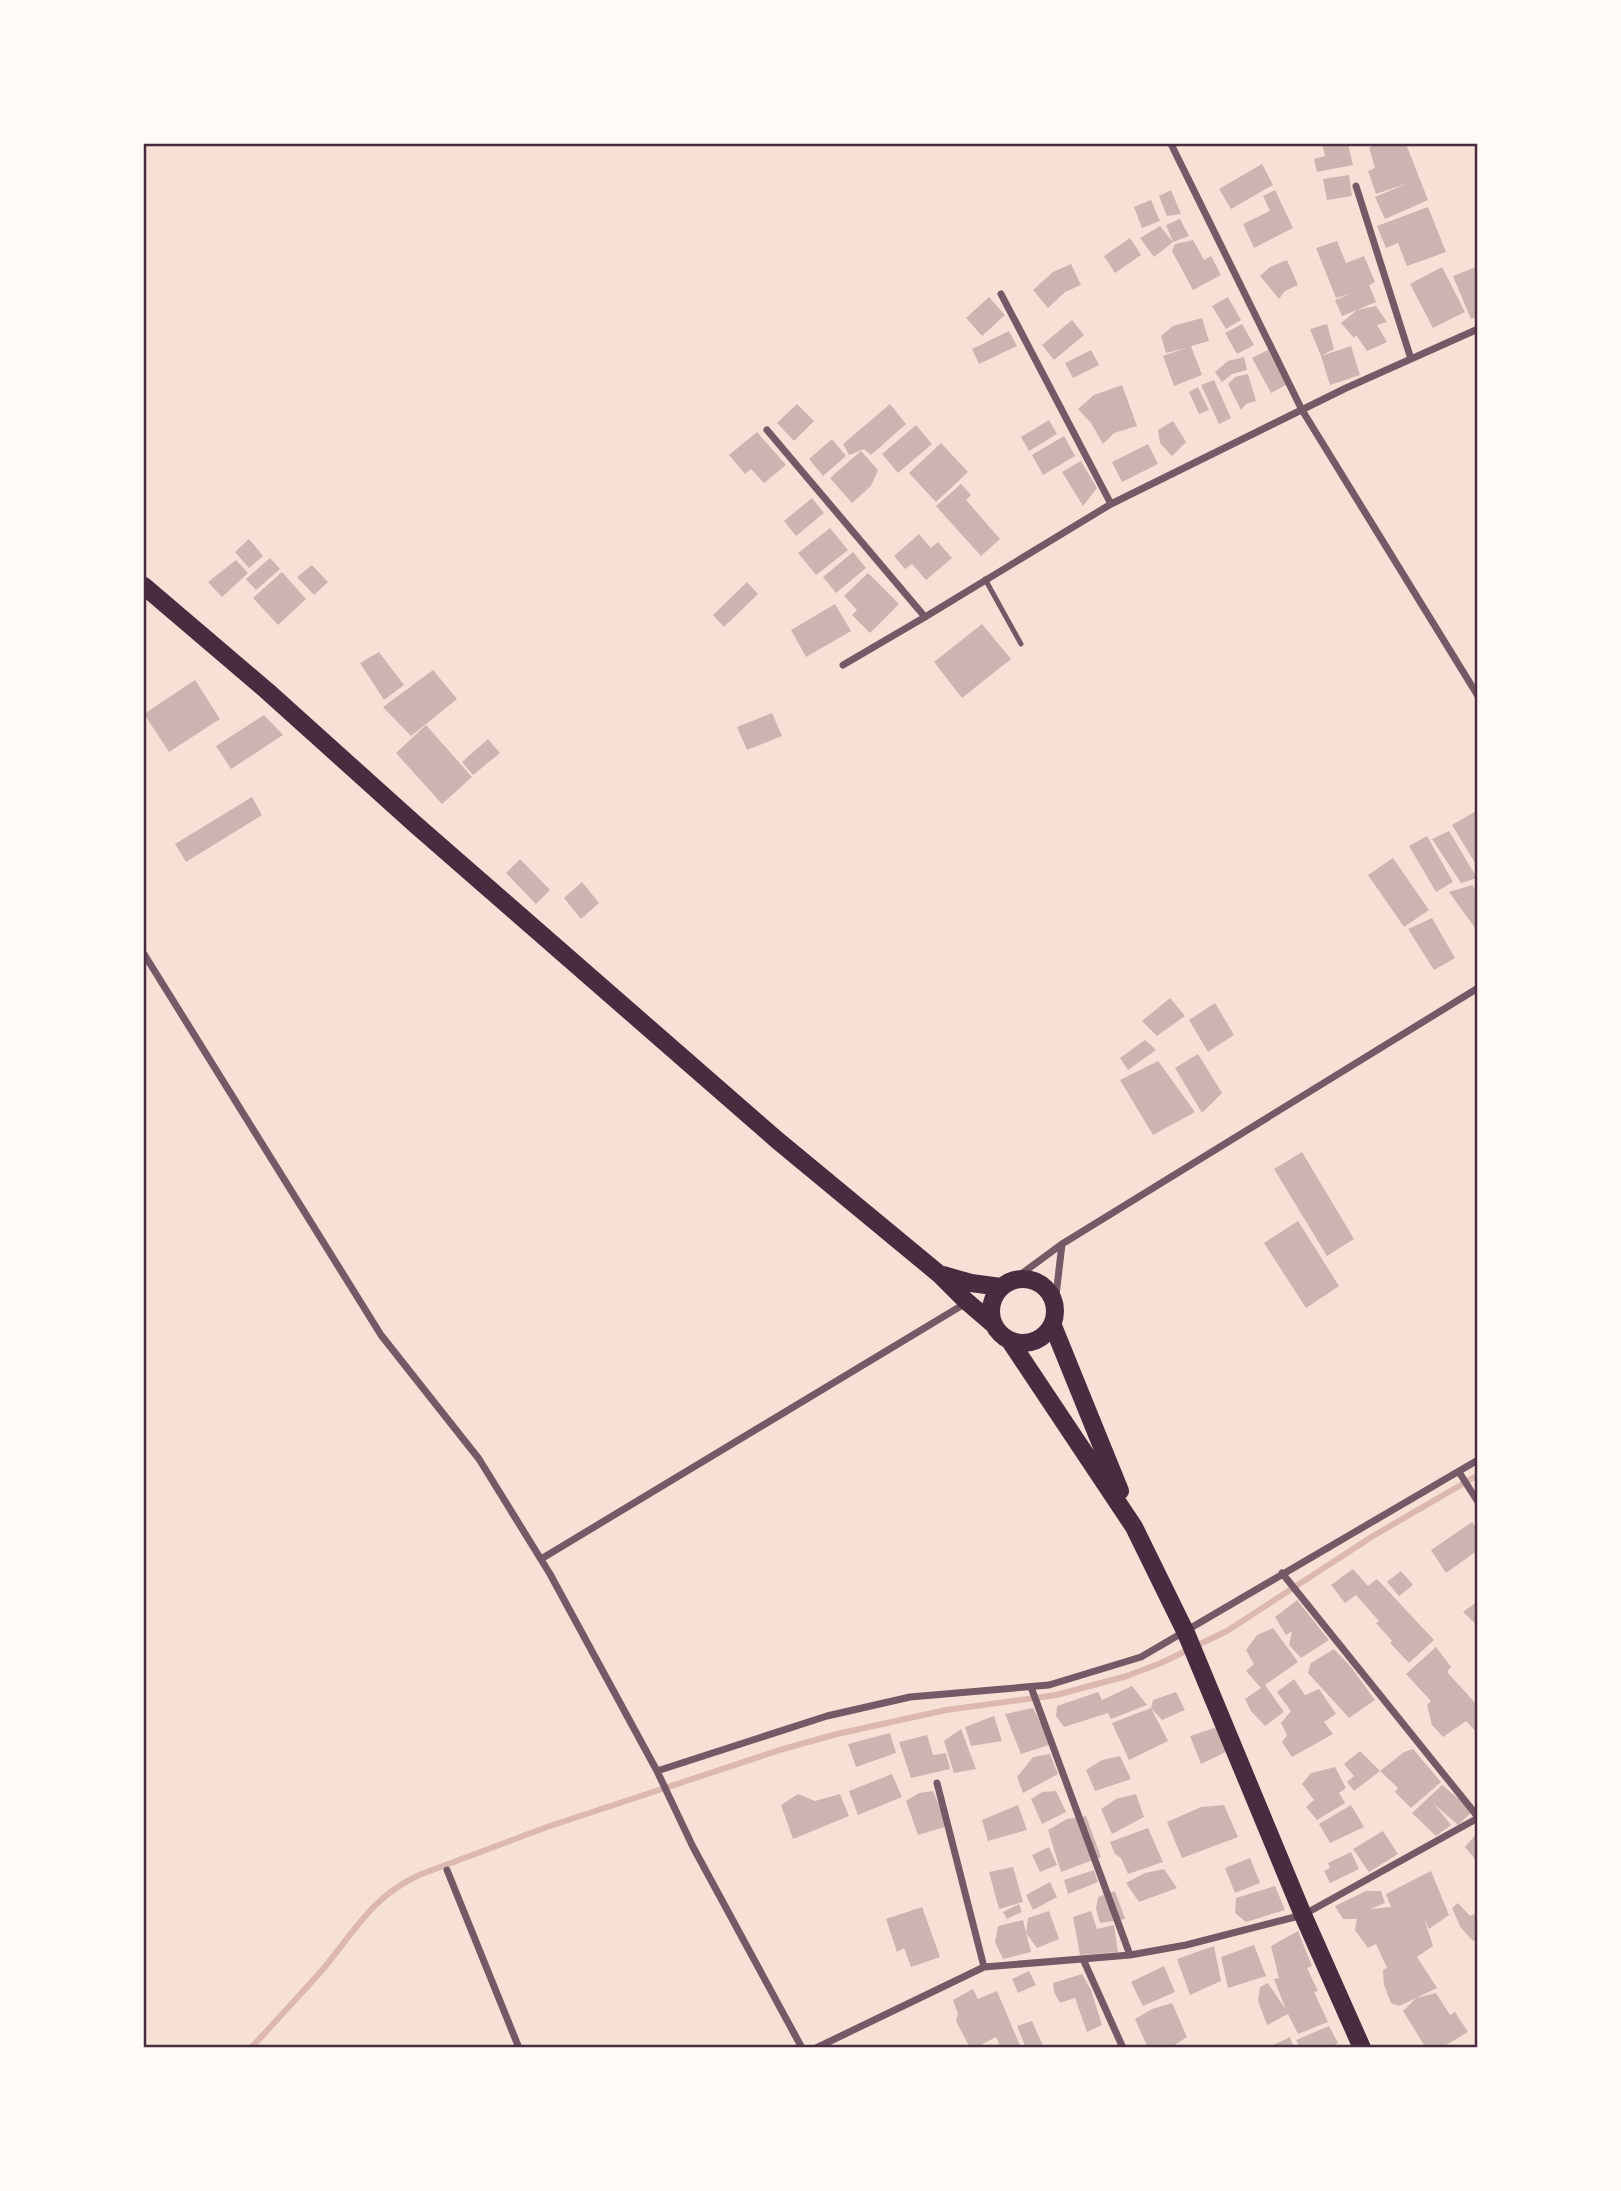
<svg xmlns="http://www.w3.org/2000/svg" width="1621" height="2191" font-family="'Asap Condensed',sans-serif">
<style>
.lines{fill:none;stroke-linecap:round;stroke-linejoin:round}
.stream{stroke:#dcb8b0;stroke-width:6}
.building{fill:#ccb4b1}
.service{stroke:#755966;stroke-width:5}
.minor{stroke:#755966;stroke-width:7}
.trunk{stroke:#4a2c40;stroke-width:18}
.neatline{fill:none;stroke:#4a2c40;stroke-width:2.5}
</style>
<rect width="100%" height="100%" fill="#f7e1d7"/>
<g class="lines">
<path class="stream" d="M251 2048C276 2021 300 1995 324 1968 356 1929 372 1897 419 1875L547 1827 783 1749 837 1734 946 1710 1056 1695 1127 1676 1161 1663 1227 1631 1373 1536 1478 1475"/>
</g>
<path class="building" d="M1322 144H1348L1353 165 1317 172 1314 159 1325 156Z
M1383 144H1406L1428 200 1385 219 1375 197 1408 183 1376 194 1368 171 1375 168 1369 147Z
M1262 164 1273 185 1231 209 1219 189Z
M1349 175 1352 196 1327 200 1323 179Z
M1171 190 1181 214 1167 216 1159 196Z
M1275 190 1293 228 1254 248 1243 224 1270 211 1263 196Z
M1151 200 1160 221 1142 228 1134 207Z
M1428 207 1446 252 1407 266 1398 243 1386 248 1377 226Z
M1180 219 1189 236 1173 242 1166 225Z
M1160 226 1173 242 1154 257 1140 238Z
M1130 238 1141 255 1115 273 1104 256Z
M1193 240 1204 260 1211 256 1221 275 1193 290 1172 251 1175 244Z
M1337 241 1346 263 1364 256 1375 282 1369 285 1376 302 1342 316 1335 300 1352 293 1336 298 1316 248Z
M1287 260 1298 285 1285 291 1279 299 1260 276 1270 267Z
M1071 264 1081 285 1065 292 1048 308 1033 290 1053 272Z
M1478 266V316L1471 319 1453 276Z
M1442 267 1465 312 1433 328 1410 284Z
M989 297 1005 315 982 336 966 318Z
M1228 297 1241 320 1226 329 1212 306Z
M1376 306 1387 322 1377 325 1387 342 1367 351 1356 335 1354 338 1341 323 1357 310Z
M1202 318 1209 341 1191 346 1202 375 1174 386 1163 356 1186 348 1166 353 1161 336 1173 326Z
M1072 320 1084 335 1054 360 1042 345Z
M1242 324 1254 345 1237 354 1225 333Z
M1327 324 1334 349 1321 356 1310 329Z
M1009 331 1017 346 979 364 972 349Z
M1351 346 1360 375 1330 385 1321 356Z
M1091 350 1099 365 1073 378 1065 363Z
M1268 350 1286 385 1271 393 1252 358Z
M1244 357 1247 370 1232 374 1222 382 1215 372 1228 361Z
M1248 374 1256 401 1246 404 1241 410 1228 384 1235 377Z
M1214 380 1231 418 1219 424 1201 385Z
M1122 385 1137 426 1114 433 1103 444 1091 423 1078 409 1094 395Z
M1198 387 1209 410 1199 414 1189 392Z
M797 404 814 421 794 441 777 423Z
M890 404 906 424 871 455 864 449 849 455 843 444Z
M1049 420 1057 434 1029 451 1021 437Z
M1173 421 1186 442 1172 456 1160 443 1158 430Z
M916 425 932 444 898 473 882 454Z
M757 432 786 465 764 483 751 469 745 474 729 455Z
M1064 436 1075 456 1043 475 1032 455Z
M832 439 846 456 823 476 809 459Z
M941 443 968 472 936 502 909 473Z
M1148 444 1158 464 1122 482 1112 462Z
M861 451 878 470 871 486 852 503 830 478Z
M1081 461 1097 488 1083 506 1062 472Z
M961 484 971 495 966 500 1000 539 981 556 936 506Z
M812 498 824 513 796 536 784 521Z
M830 528 848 550 816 575 798 553Z
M919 534 931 548 938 542 952 558 926 580 912 564 905 569 894 556Z
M249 539 263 556 249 568 235 552Z
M853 552 866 568 836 593 823 577Z
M270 558 280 569 256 590 246 579Z
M236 560 248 573 222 597 208 582Z
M312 565 328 582 314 595 297 577Z
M282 572 306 599 278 625 253 598Z
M868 573 899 604 870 633 852 615 857 610 844 596Z
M747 582 758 594 724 627 713 615Z
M835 604 851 631 806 657 791 630Z
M982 624 1011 659 962 698 934 662Z
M379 652 404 685 384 700 360 663Z
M433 670 457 699 411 736 383 707Z
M195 680 220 719 169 752 144 714Z
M772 713 782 736 747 750 737 727Z
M264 715 283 735 231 769 216 746Z
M426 725 472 777 442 804 396 753Z
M488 739 500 753 473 775 462 762Z
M252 797 262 815 186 862 175 844Z
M1478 810V868L1452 825Z
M1449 831 1477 878 1461 883 1432 839Z
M1427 836 1453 882 1436 892 1409 846Z
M1393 858 1429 910 1404 927 1368 875Z
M520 859 550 890 536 904 506 873Z
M582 882 599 903 581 919 564 898Z
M1472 885 1478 894V932L1449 892Z
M1432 918 1455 958 1434 970 1408 929Z
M1170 998 1185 1016 1157 1036 1142 1021Z
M1215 1003 1234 1035 1208 1052 1189 1020Z
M1145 1040 1156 1050 1128 1070 1120 1058Z
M1198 1054 1222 1093 1202 1113 1175 1068Z
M1158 1061 1195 1112 1153 1135 1120 1080Z
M1302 1152 1354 1239 1327 1256 1274 1169Z
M1298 1221 1339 1286 1306 1308 1264 1243Z
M1472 1522 1478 1530V1550L1446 1573 1431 1550Z
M1353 1569 1368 1586 1377 1579 1434 1640 1409 1663 1390 1643 1392 1641 1376 1623 1379 1621 1356 1595 1345 1603 1331 1585Z
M1401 1571 1413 1585 1399 1596 1387 1582Z
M1297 1600 1329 1640 1301 1658 1289 1645 1292 1631 1286 1635 1275 1617Z
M1478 1601V1626L1463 1612Z
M1273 1628 1298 1662 1265 1685 1284 1712 1265 1726 1251 1711 1245 1699 1261 1688 1246 1671 1254 1664 1246 1650 1257 1635Z
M1436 1647 1451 1667 1447 1672 1478 1706V1734L1466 1721 1443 1737 1432 1725 1427 1705 1431 1701 1406 1674Z
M1334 1649 1351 1667 1375 1700 1349 1718 1308 1673 1311 1663Z
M1294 1679 1305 1695 1319 1689 1336 1714 1324 1722 1333 1734 1292 1757 1282 1742 1287 1735 1281 1723 1291 1711 1277 1692Z
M1132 1686 1147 1705 1111 1719 1108 1713 1064 1727 1056 1716 1057 1706 1098 1692 1102 1700Z
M1176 1692 1185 1710 1162 1720 1151 1708 1168 1741 1129 1760 1112 1723 1151 1708 1153 1700Z
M1033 1708 1052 1744 1021 1754 1005 1714Z
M994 1716 1002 1741 971 1746 965 1727Z
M1217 1727 1228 1751 1201 1764 1190 1736Z
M961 1729 976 1769 954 1773 944 1741Z
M890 1733 896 1753 856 1767 848 1744Z
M927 1735 933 1755 946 1753 950 1769 911 1778 899 1742Z
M1413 1749 1441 1782 1411 1808 1395 1792 1398 1788 1380 1771 1354 1791 1347 1782 1354 1776 1344 1764 1360 1751 1380 1771 1404 1752Z
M1050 1754 1058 1774 1023 1793 1017 1777 1033 1757Z
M1120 1756 1131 1779 1095 1791 1086 1770 1102 1760Z
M1335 1767 1346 1788 1339 1793 1345 1803 1317 1820 1306 1807 1314 1800 1302 1784 1311 1773Z
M892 1774 902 1797 858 1815 849 1791Z
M1442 1785 1473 1811 1458 1825 1434 1804 1451 1825 1436 1836 1412 1813Z
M933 1791 948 1826 918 1835 906 1801 919 1793Z
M1056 1791 1066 1812 1042 1824 1031 1799 1042 1792Z
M798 1794 815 1801 840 1794 849 1816 793 1839 781 1805Z
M1136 1794 1144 1817 1112 1834 1101 1809 1116 1799Z
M1018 1805 1027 1830 988 1841 982 1820Z
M1224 1805 1238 1837 1182 1858 1167 1822 1201 1807Z
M1351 1805 1364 1827 1330 1843 1319 1824Z
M1086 1816 1101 1857 1061 1872 1048 1830 1067 1819Z
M1148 1828 1163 1862 1128 1874 1121 1858 1115 1854 1110 1842Z
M1383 1831 1398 1854 1369 1872 1353 1849Z
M1478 1832V1863L1465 1847Z
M1049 1847 1057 1865 1040 1872 1032 1855Z
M1351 1852 1359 1869 1330 1883 1324 1871 1330 1868 1328 1863Z
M1250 1858 1260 1883 1235 1893 1225 1868Z
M1013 1867 1023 1902 999 1909 989 1872Z
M1164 1869 1177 1888 1139 1902 1126 1883 1145 1873Z
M1094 1870 1098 1882 1068 1894 1064 1880Z
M1431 1871 1449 1915 1429 1929 1424 1918 1433 1946 1417 1957 1437 1988 1416 1998 1436 1993 1450 2015 1455 2012 1468 2032 1441 2048H1426L1403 2011 1416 1998 1399 2006 1391 2003 1384 1985 1383 1970 1387 1968 1376 1944 1368 1948 1355 1930 1357 1919H1343L1335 1906 1366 1891H1381L1385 1903 1370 1909 1391 1907 1386 1894Z
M1050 1882 1057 1897 1033 1910 1026 1895Z
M1275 1886 1285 1910 1246 1922 1235 1913 1236 1898Z
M1115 1891 1125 1919 1100 1923 1096 1909 1098 1897Z
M1458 1903 1470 1916 1478 1912V1938L1473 1941 1461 1928 1452 1908Z
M1019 1904 1022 1912 1007 1919 1003 1912Z
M922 1907 940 1957 911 1967 904 1948 897 1952 886 1919Z
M1049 1911 1059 1939 1037 1948 1026 1933 1031 1952 1003 1959 995 1942 998 1926 1023 1920 1026 1933 1028 1918Z
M1091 1911 1097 1929 1114 1925 1118 1952 1080 1955 1073 1917Z
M1298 1931 1312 1966 1307 1968 1318 1991 1314 1992 1328 2022 1298 2034 1288 2014 1267 2025 1258 2001 1260 1987 1268 1983 1286 2010 1274 1979 1279 1978 1271 1946Z
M1254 1945 1266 1976 1228 1988 1221 1957Z
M1214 1946 1221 1981 1190 1995 1177 1959Z
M1164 1966 1175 1992 1143 2006 1131 1982Z
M1029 1971 1036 1985 1018 1993 1012 1979Z
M1082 1974 1091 1990 1102 2025 1087 2032 1075 1998 1060 2003 1054 1992 1053 1983Z
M973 1989 978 1999 997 1991 1021 2048H1001L996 2037 975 2048H970L956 2021 958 2014 953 2000Z
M1172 2003 1187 2037 1170 2048H1148L1135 2019 1152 2009Z
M1032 2021 1044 2048H1026L1017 2026Z
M1329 2026 1338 2043 1330 2048H1300L1296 2040Z
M1290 2037 1294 2048H1267Z"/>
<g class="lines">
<path class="service" d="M985 579 1021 644"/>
<path class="minor" d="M1171 144 1302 410 1478 696
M1356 186 1411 359
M1001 294 1111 504
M767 430 925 617 1111 504 1346 388 1478 329
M843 665 925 617
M144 954 381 1335 479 1459 550 1574 657 1771 693 1847 802 2048
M1013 1280 1062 1244 1478 988
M1055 1304 1062 1244
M1459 1472 1478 1502
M541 1559 966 1303
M1282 1573 1478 1817
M1031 1687 1130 1955
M657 1771 827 1716 910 1697 1049 1685 1141 1657 1478 1460
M937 1783 984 1967
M447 1870 519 2048
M1083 1959 1123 2048
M816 2048 984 1967 1130 1955 1186 1945 1303 1915 1478 1818"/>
<path class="trunk" d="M144 586 266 690 416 825 777 1140 939 1274 965 1300 993 1324
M943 1275 971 1283 1001 1287
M991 1311a32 32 0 1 1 64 0a32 32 0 1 1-64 0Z
M1053 1326 1120 1491
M1010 1341 1134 1527 1186 1633 1303 1915 1362 2048"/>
</g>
<rect width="1621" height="2191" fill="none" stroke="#fffaf5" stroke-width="290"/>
<rect x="145" y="145" width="1331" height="1901" class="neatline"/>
</svg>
